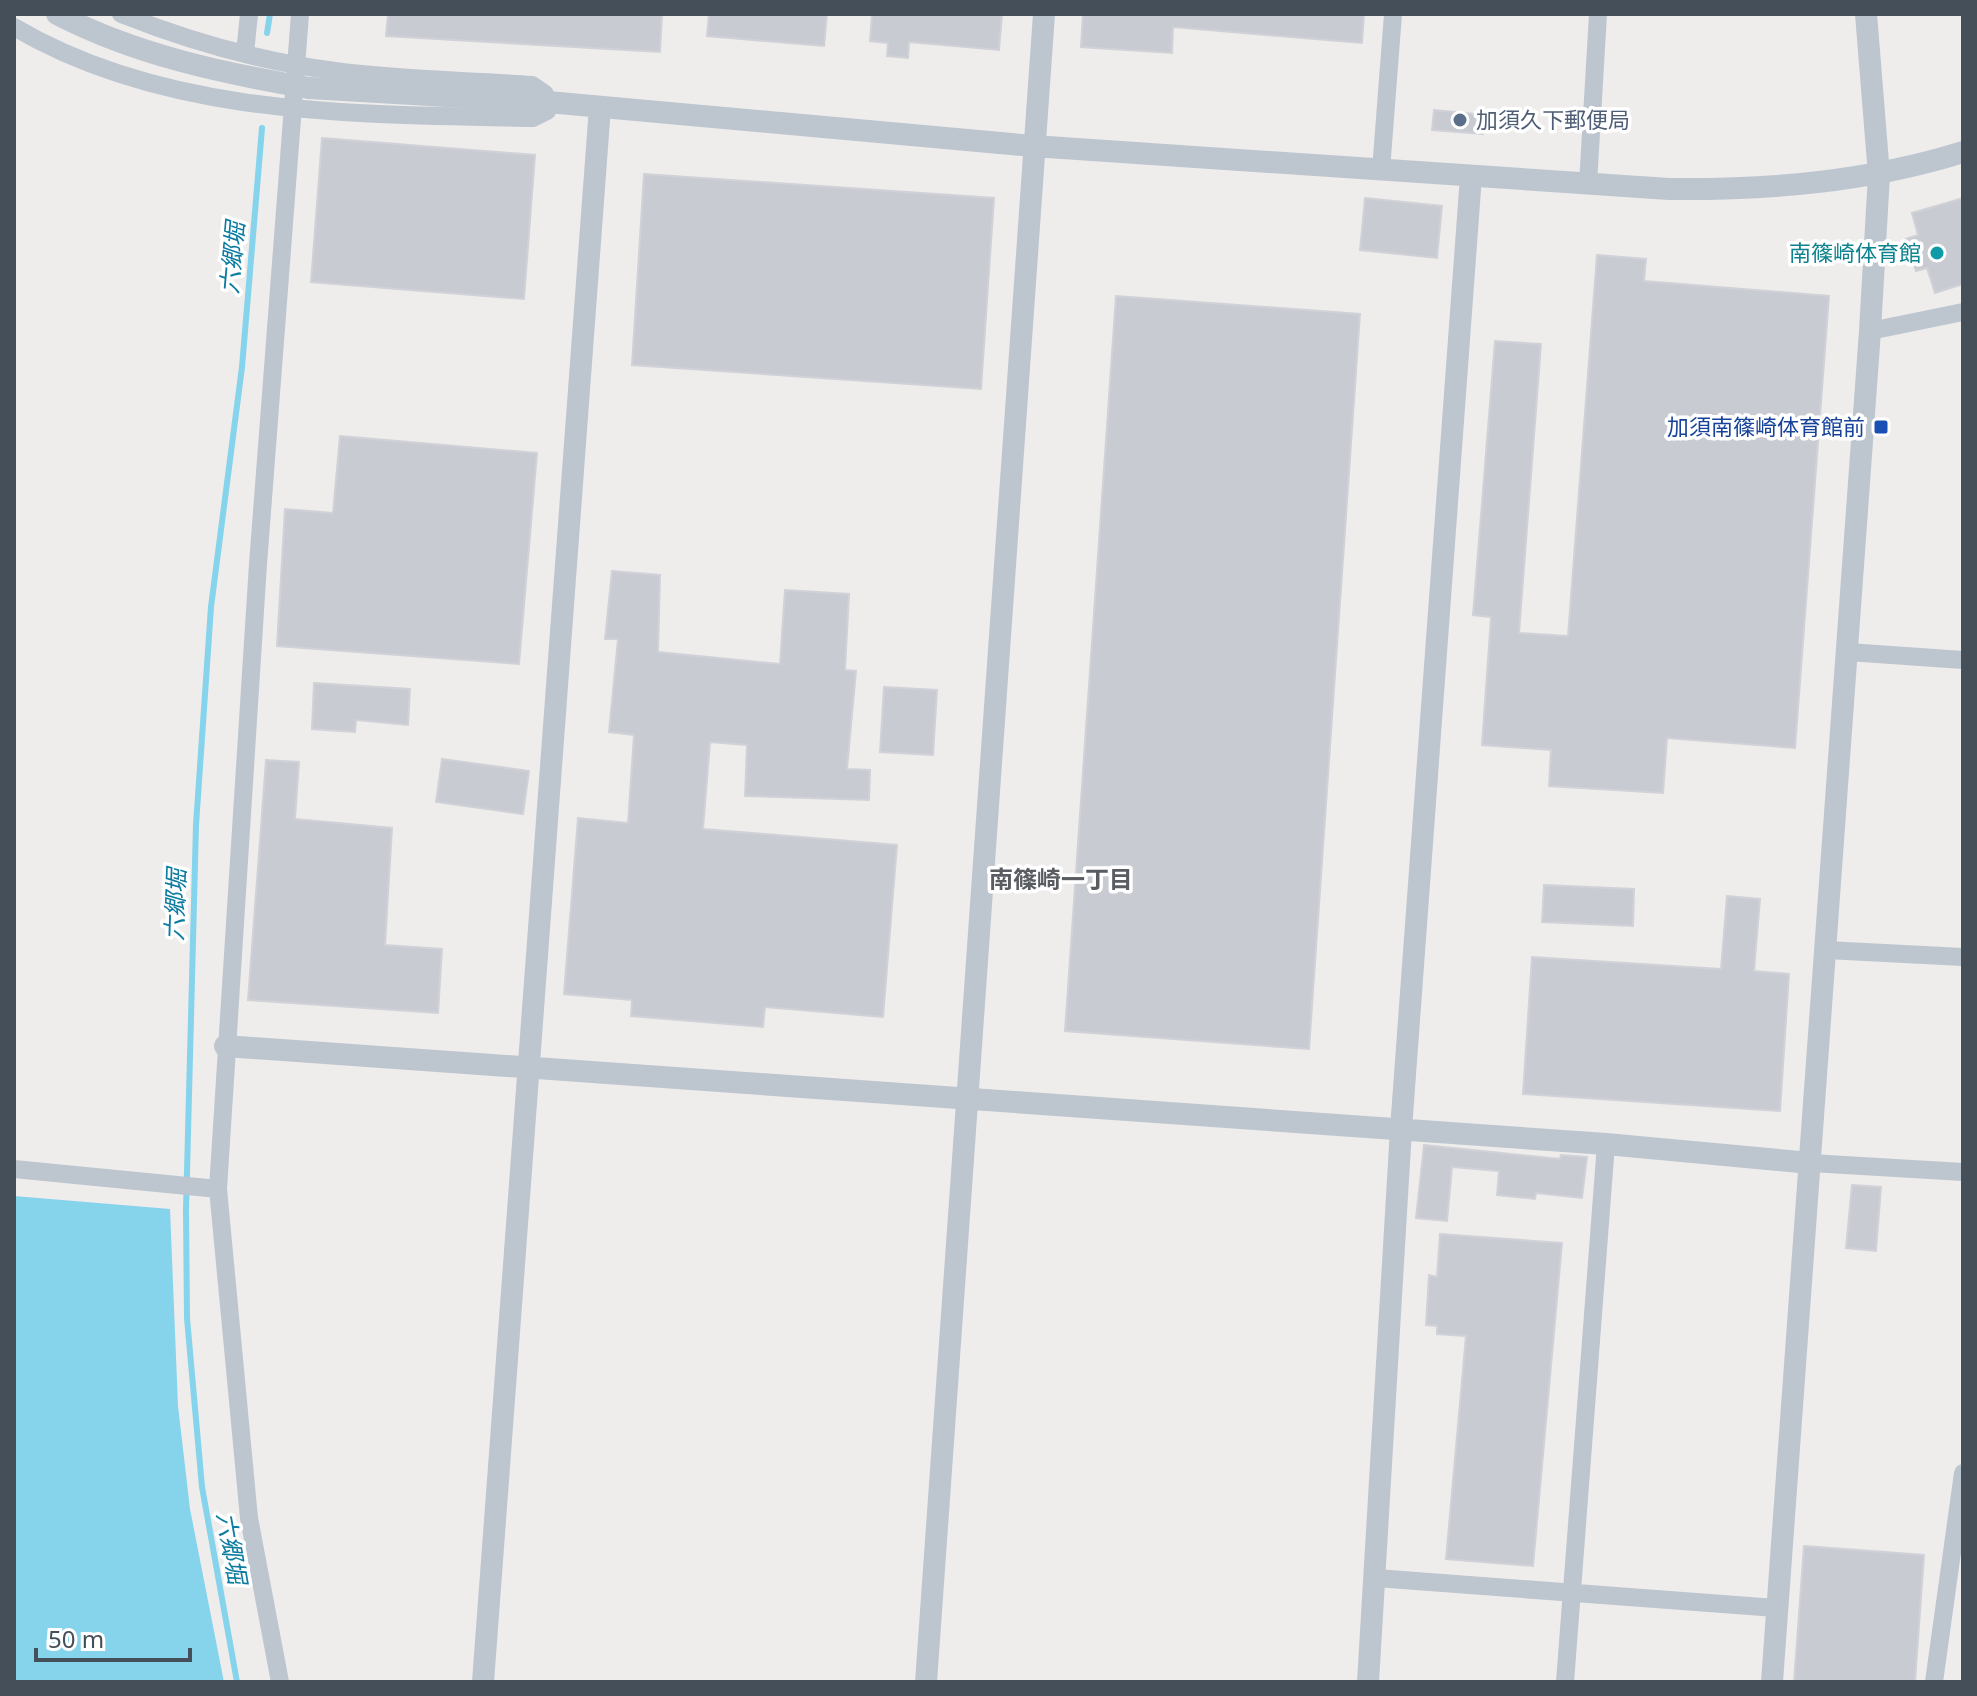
<svg xmlns="http://www.w3.org/2000/svg" width="1977" height="1696" font-family="'Noto Sans','Noto Sans JP',sans-serif">
<style>
.water{fill:#86d3ec}
.lines{fill:none;stroke-linecap:round;stroke-linejoin:round}
.stream{stroke:#86d3ec;stroke-width:6}
.building{fill:#c9cbd2;stroke:#d0d2d8;stroke-width:2}
.minor{stroke:#bdc6cf;stroke-width:18}
.tertiary{stroke:#bdc6cf;stroke-width:22}
.tertiary-bridge{stroke:#bdc6cf;stroke-width:22}
.service-dot{fill:#5c6f8a;stroke:#fff;stroke-width:3}
.culture-dot{fill:#0f9aa8;stroke:#fff;stroke-width:3}
.transit-dot{fill:#1a4fb4;stroke:#fff;stroke-width:3}
.labels{text-anchor:middle;stroke-width:7;stroke-linejoin:round;paint-order:stroke}
.service-label{font-size:22px;fill:#4e5e75;stroke:#fff;text-anchor:start}
.culture-label{font-size:22px;fill:#0d838f;stroke:#fff;text-anchor:end}
.transit-label{font-size:22px;fill:#164399;stroke:#fff;text-anchor:end}
.water-label{font-size:24px;font-style:italic;fill:#0b7ba0;stroke:#fff}
.neighbourhood-label{font-size:24px;font-weight:bold;fill:#595d62;stroke:#fff}
</style>
<rect width="100%" height="100%" fill="#efecec"/>
<path class="water" d="M14 1196 170 1209 178 1406 190 1509 224 1682H14Z"/>
<g class="lines">
<path class="stream" d="M267 33 270 14
M237 1682 202 1487 187 1318 186 1210 196 825 211 607 242 367 262 128"/>
</g>
<path class="building" d="M388 14H662L660 52 386 36Z
M709 14H827L824 46 707 36Z
M872 14H1002L999 50 909 42 908 58 887 56 888 43 870 41Z
M1083 14H1364L1362 43 1173 27 1172 53 1081 47Z
M1434 110 1485 115 1483 134 1432 130Z
M322 138 535 155 524 299 311 282Z
M644 174 994 198 981 389 632 365Z
M1365 198 1442 206 1437 258 1360 250Z
M1963 198V284L1935 293 1927 268 1916 271 1906 239 1918 235 1912 213Z
M1597 255 1646 259 1644 281 1829 296 1795 748 1667 738 1663 793 1549 786 1551 750 1482 745 1491 617 1473 615 1495 341 1541 344 1519 633 1568 636Z
M1116 296 1360 314 1309 1049 1065 1031Z
M340 436 537 453 519 664 277 646 285 509 333 513Z
M612 571 660 575 658 652 780 664 785 590 849 594 845 670 856 671 847 769 870 770 869 800 745 796 747 745 710 742 703 829 897 845 883 1017 765 1007 763 1027 631 1016 632 1000 564 994 578 818 628 823 634 735 609 732 618 639H605Z
M314 683 410 689 408 725 356 720 355 732 312 729Z
M884 687 937 690 933 755 880 752Z
M442 759 529 771 523 814 436 802Z
M266 760 299 762 295 819 392 828 385 945 442 949 438 1013 248 1000Z
M1544 885 1634 889 1633 926 1542 922Z
M1727 896 1760 899 1754 971 1789 974 1780 1111 1523 1094 1532 957 1721 969Z
M1424 1145 1560 1159 1561 1155 1587 1157 1582 1198 1536 1193 1535 1199 1497 1195 1499 1171 1452 1167 1447 1221 1416 1218Z
M1852 1185 1881 1187 1876 1251 1846 1248Z
M1440 1234 1562 1243 1533 1566 1446 1559 1466 1336 1437 1334V1326L1426 1325 1429 1275 1437 1277Z
M1804 1546 1924 1555 1915 1682H1794Z"/>
<g class="lines">
<path class="minor" d="M14 27C168 118 360 114 533 118L547 111 545 94 532 85C466 80 400 80 335 71 262 62 189 41 121 14
M245 53 249 14
M1381 170 1393 14
M1588 184 1598 14
M1870 331 1963 312
M1848 652 1963 660
M1826 950 1963 957
M1811 1163 1963 1172
M14 1169 218 1189
M1376 1578 1776 1608
M280 1682 249 1518 218 1189 258 564 300 14
M1565 1682 1606 1144
M1934 1682 1963 1473"/>
<path class="tertiary" d="M309 88 548 102 1033 146 1669 189C1769 190 1867 182 1963 152
M225 1046 1606 1144 1811 1163
M483 1682 600 107
M926 1682 1044 14
M1368 1682 1401 1129 1471 176
M1772 1682 1870 331 1879 175 1866 14"/>
<path class="tertiary-bridge" d="M57 14C136 55 222 73 309 88"/>
</g>
<circle class="service-dot" cx="1460" cy="120" r="8"/>
<circle class="culture-dot" cx="1937" cy="253" r="8"/>
<rect class="transit-dot" x="1873" y="419" width="16" height="16" rx="4"/>
<g class="labels">
<g class="service-label">
<text x="1476" y="128">加須久下郵便局</text>
</g>
<g class="culture-label">
<text x="1921" y="261">南篠崎体育館</text>
</g>
<g class="transit-label">
<text x="1865" y="435">加須南篠崎体育館前</text>
</g>
<g class="water-label">
<text transform="translate(233 258) rotate(-85)" y="8">六郷堀</text>
<text transform="translate(176 905) rotate(-88)" y="8">六郷堀</text>
<text transform="translate(231 1548) rotate(80)" y="8">六郷堀</text>
</g>
<g class="neighbourhood-label">
<text x="1061" y="888">南篠崎一丁目</text>
</g>
</g>
<rect width="1977" height="1696" fill="none" stroke="#454f5a" stroke-width="32"/>
<path d="M36 1648v12h154v-12" fill="none" stroke="#454f5a" stroke-width="4"/>
<text x="48" y="1648" font-size="24" fill="#454f5a" stroke="#ffffff" stroke-width="6" paint-order="stroke">50 m</text>
</svg>
